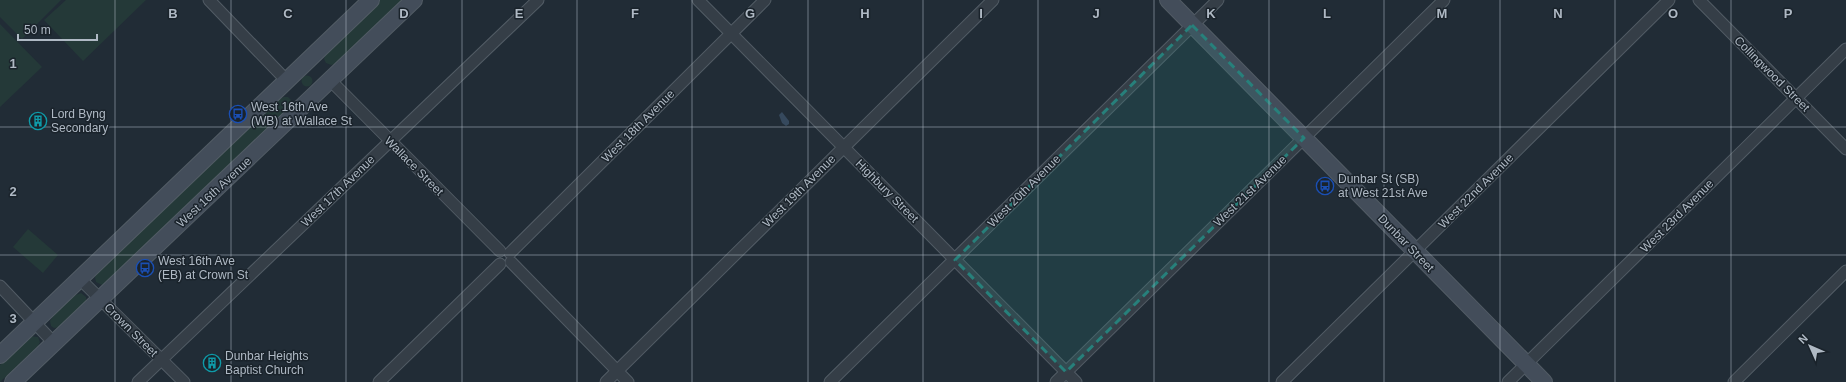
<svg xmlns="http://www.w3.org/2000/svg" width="1846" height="382" font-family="Helvetica,sans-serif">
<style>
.green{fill:#243938}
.water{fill:#36495d}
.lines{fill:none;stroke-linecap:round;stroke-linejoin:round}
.street-casing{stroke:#525c65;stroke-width:13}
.secondary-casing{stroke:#525c65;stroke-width:18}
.street{stroke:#353e47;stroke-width:11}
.secondary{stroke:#434d5a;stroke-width:16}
.marked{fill:#27807b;fill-opacity:0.2;stroke:#27807b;stroke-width:3;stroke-dasharray:8 5;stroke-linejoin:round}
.grid{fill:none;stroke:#afb9c4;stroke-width:1;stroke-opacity:0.55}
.labels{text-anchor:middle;stroke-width:3;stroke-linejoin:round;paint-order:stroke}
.street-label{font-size:12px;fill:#afb9c4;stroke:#1a232b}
.poi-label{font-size:12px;fill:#afb9c4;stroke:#1a232b;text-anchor:start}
.grid-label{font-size:13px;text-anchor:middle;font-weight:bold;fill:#afb9c4;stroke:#1a232b;stroke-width:3;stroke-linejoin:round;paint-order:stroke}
</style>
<rect width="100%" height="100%" fill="#212c36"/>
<path class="green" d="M0 0H61L22 39 0 17Z
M66 0H146L83 61 44 20Z
M379 0H407L342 63 331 65 326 63 324 59 327 50Z
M0 24 42 67 0 107Z
M301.5 81a5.5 5.5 0 1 1 11 0a5.5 5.5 0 1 1-11 0Z
M284 97H288L291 100 288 113 114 279 102 285 96 282 95 277 104 262 270 103Z
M28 229 58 255 43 273 13 247Z
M81 293 86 297V302L62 327 54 328 51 326 50 321C58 310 67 297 81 293Z
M30 336 38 337 40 342 38 346 0 382V365Z"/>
<path class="water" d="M782 112 789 121V124L786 126 782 123 779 115Z"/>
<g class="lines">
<defs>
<path id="street" d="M209 0 287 81
M698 0 1076 382
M1699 0 1846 149
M329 79 500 251
M510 253 765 0
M511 262 628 382
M79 278 184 382
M0 286 54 343
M138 382 538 0
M379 382 500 264
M606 382 993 0
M830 382 1218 0
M1056 382 1444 0
M1282 382 1669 0
M1508 382 1846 49
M1734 382 1846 271"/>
<path id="secondary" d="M1168 0 1544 382
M0 355 371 0
M13 382 414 0"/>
</defs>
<use href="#street" class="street-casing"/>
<use href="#secondary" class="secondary-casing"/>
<use href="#street" class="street"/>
<use href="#secondary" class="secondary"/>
</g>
<path class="marked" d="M1192 25 1304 138 1066 372 955 260Z"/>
<path class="grid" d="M115 0V382M231 0V382M346 0V382M462 0V382M577 0V382M692 0V382M808 0V382M923 0V382M1038 0V382M1154 0V382M1269 0V382M1384 0V382M1500 0V382M1615 0V382M1731 0V382M0 127H1846M0 255H1846"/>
<defs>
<symbol id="bus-ring" viewBox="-11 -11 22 22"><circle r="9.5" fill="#1a232b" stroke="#1a4fb4" stroke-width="1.5"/><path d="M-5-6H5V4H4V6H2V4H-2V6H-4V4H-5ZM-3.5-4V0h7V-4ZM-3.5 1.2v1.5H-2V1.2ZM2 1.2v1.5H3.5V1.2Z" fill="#1a4fb4"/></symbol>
<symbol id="building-ring" viewBox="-11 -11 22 22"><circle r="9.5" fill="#1a232b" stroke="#0f9aa8" stroke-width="1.5"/><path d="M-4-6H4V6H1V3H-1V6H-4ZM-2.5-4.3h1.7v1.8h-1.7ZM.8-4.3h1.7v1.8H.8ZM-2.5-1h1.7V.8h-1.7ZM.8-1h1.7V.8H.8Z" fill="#0f9aa8"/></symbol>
</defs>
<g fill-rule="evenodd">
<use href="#bus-ring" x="228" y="104" width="20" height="20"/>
<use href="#building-ring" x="28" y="111" width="20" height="20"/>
<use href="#bus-ring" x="1315" y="176" width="20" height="20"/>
<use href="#bus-ring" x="135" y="258" width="20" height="20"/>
<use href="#building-ring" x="202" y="353" width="20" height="20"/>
</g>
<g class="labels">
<g class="street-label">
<text transform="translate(1772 74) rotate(45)" y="4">Collingwood Street</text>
<text transform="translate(638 126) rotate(-45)" y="4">West 18th Avenue</text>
<text transform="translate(414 166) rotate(45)" y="4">Wallace Street</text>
<text transform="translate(338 191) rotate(-44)" y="4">West 17th Avenue</text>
<text transform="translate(799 191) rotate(-45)" y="4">West 19th Avenue</text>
<text transform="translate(887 191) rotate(45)" y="4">Highbury Street</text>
<text transform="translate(1024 191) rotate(-45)" y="4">West 20th Avenue</text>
<text transform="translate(1250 191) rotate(-44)" y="4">West 21st Avenue</text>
<text transform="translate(1476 191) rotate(-45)" y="4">West 22nd Avenue</text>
<text transform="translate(214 192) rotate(-43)" y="4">West 16th Avenue</text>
<text transform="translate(1677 216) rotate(-45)" y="4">West 23rd Avenue</text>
<text transform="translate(1406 243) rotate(46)" y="4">Dunbar Street</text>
<text transform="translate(131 330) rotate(45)" y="4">Crown Street</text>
</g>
<g class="poi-label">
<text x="251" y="111">West 16th Ave<tspan x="251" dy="14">(WB) at Wallace St</tspan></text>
<text x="51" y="118">Lord Byng<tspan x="51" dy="14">Secondary</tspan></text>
<text x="1338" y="183">Dunbar St (SB)<tspan x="1338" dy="14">at West 21st Ave</tspan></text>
<text x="158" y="265">West 16th Ave<tspan x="158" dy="14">(EB) at Crown St</tspan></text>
<text x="225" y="360">Dunbar Heights<tspan x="225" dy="14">Baptist Church</tspan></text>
</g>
</g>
<g class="grid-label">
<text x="173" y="18">B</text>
<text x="288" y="18">C</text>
<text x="404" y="18">D</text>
<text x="519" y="18">E</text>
<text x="635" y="18">F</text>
<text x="750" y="18">G</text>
<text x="865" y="18">H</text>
<text x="981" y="18">I</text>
<text x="1096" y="18">J</text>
<text x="1211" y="18">K</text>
<text x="1327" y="18">L</text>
<text x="1442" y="18">M</text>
<text x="1558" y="18">N</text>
<text x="1673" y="18">O</text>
<text x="1788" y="18">P</text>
<text x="13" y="68">1</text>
<text x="13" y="196">2</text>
<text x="13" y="323">3</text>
</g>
<g transform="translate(1810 346) rotate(315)" stroke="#1a232b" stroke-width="3" paint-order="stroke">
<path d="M0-3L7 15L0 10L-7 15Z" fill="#afb9c4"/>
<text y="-6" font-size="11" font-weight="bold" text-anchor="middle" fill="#afb9c4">N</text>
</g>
<path d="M18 34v6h79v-6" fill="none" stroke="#afb9c4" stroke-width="2"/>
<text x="24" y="34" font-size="12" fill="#afb9c4" stroke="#1a232b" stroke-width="3" paint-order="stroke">50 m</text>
</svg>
